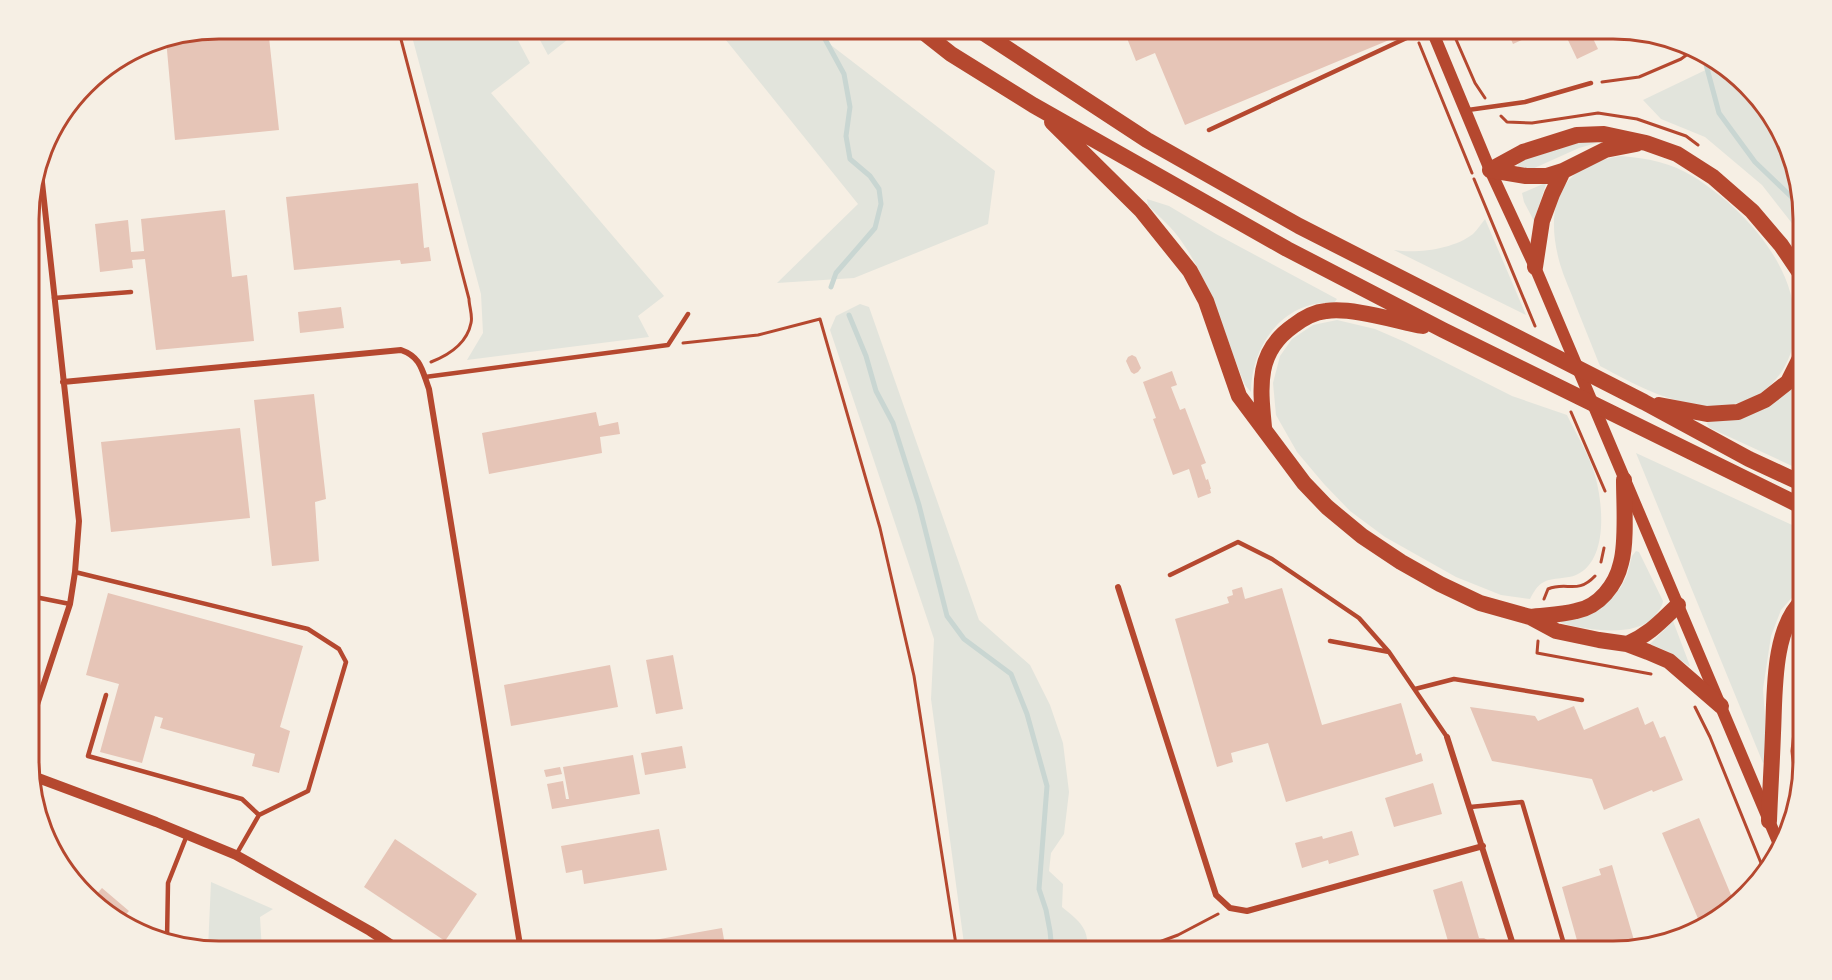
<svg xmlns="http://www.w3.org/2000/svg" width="1832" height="980" font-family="'Varela Round',sans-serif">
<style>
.green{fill:#e2e4dc}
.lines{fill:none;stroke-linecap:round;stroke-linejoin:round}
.stream{stroke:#c9d6d2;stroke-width:5}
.building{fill:#e6c5b7}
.path{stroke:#b5482f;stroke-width:3}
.service{stroke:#b5482f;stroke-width:4.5}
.minor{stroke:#b5482f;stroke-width:6}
.tertiary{stroke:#b5482f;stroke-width:10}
.secondary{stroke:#b5482f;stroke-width:12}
.trunk{stroke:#b5482f;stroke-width:16}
.rim{fill:none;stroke:#b5482f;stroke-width:3}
</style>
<rect width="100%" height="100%" fill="#f6efe4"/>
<path class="green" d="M410 29H512L530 63 491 93 664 296 638 316 649 337 467 360 483 333 481 294Z
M534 29H581L548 55Z
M717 29H810L995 171 988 224 854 278 777 283 858 204Z
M1716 65 1771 113 1802 195V236L1762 185 1705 137 1661 119 1643 100Z
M1587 140H1607L1579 148 1530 170 1520 169 1518 166 1519 161Z
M1621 156C1647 158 1672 163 1694 177 1748 211 1806 276 1793 343 1790 362 1778 381 1762 392 1745 403 1726 408 1706 406 1666 402 1634 384 1600 366 1592 346 1584 326 1576 306 1571 292 1564 278 1560 264 1544 207 1558 165 1621 156Z
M1543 184H1546L1534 221 1524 202 1522 193Z
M1147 199 1169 206 1216 234 1337 299 1334 303C1284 299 1251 346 1251 392L1245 385C1225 337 1212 285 1182 242 1173 228 1159 217 1148 205Z
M1485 219 1526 315 1394 250C1417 254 1454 249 1473 234 1477 230 1481 224 1485 219Z
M860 304 869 307 979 620 1030 665 1050 705 1063 743 1069 792 1064 834 1051 853 1049 871 1063 884 1062 907C1078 920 1090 928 1087 951H965L931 699 934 639 830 330 836 316Z
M1337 320 1375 329 1405 342 1512 396 1567 415C1575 432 1587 451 1593 469 1603 498 1610 560 1576 575 1572 577 1566 577 1562 578 1543 580 1539 582 1530 599L1501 595 1456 577 1385 537 1350 511 1324 484 1297 452 1276 415 1273 383 1280 356 1292 339 1313 325Z
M1802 363 1803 471 1710 428 1707 424 1708 421H1723Z
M1636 453 1803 530V585L1781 610 1771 636 1763 689 1768 760 1763 763Z
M1636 551 1639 552 1663 601C1662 608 1658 611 1654 617 1634 638 1586 630 1561 623V620L1613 597 1621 587 1627 575 1632 556Z
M1673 621 1690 666H1689L1669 652 1650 644Z
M211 882 273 909 260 917 262 951H219L208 949Z"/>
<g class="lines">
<path class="stream" d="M819 28 844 74 850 107 846 136 850 159 870 176 879 189 881 204 875 228 836 273 831 287
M1704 57 1719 113 1755 162 1802 207
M849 315 866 356 876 391 893 423 919 505 947 616 964 639 1011 674 1027 714 1047 786 1039 889 1046 910 1050 931 1052 951"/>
</g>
<path class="building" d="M219 28H268L279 130 175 140 166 39Z
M1123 28H1390L1394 38 1185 125 1155 53 1136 61Z
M1506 28H1535L1537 33 1513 44Z
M1551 28H1572L1555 37Z
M1588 28 1598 49 1577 59 1567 38Z
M418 183 424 248 429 247 431 261 401 264 400 260 294 270 286 197Z
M225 210 232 277 247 275 254 341 156 350 145 259 132 260 133 268 100 272 95 224 128 220 131 252 144 251 141 219Z
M341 307 344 328 300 333 298 312Z
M1132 355 1136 357 1141 368 1138 372 1134 374 1131 372 1126 361 1128 357Z
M1172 371 1177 385 1171 387 1180 410 1185 408 1206 463 1201 465 1206 480 1208 479 1211 489H1210L1211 493 1198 498 1189 469 1173 475 1153 419 1156 418 1143 382Z
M314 394 326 499 315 502 319 561 272 566 254 400Z
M596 412 599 426 618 422 620 434 600 437 602 453 489 474 482 433Z
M240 428 250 518 111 532 101 442Z
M1242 587 1245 599 1282 588 1322 725 1401 703 1416 755 1421 753 1423 761 1286 802 1268 743 1231 753 1233 762 1217 767 1175 619 1229 603 1227 597 1233 595 1232 590Z
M108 593 303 646 280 727 290 731 279 773 252 766 255 754 160 728 163 718 155 716 142 763 100 752 119 684 86 675Z
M673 655 683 709 656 714 646 660Z
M610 665 618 707 511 726 504 685Z
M1574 706 1584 730 1638 707 1645 725 1653 721 1660 738 1665 736 1683 780 1653 792 1652 790 1604 810 1592 779 1492 761 1470 707 1535 716 1538 721Z
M682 746 686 768 645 775 641 753Z
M633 755 640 794 552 809 547 784 563 781 566 799H569L563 767Z
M560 767 562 774 546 777 544 770Z
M1433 783 1442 814 1394 827 1385 798Z
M1699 818 1734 902 1718 920 1666 937 1665 935 1699 921 1662 833Z
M659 829 667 870 584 884 582 870 566 873 561 846Z
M1352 831 1359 855 1329 864 1328 860 1302 868 1295 843 1322 836 1323 839Z
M395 839 477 894 445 941 364 887Z
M1612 865 1636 947 1625 951H1580L1562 887 1601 875 1599 869Z
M1462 881 1479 938H1484L1489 941 1491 945 1490 951H1455L1453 947 1450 948 1433 890Z
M102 888 129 911 121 920 93 898Z
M722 928 726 951H598V950Z"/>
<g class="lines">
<path class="path" d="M398 28 469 299C469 306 473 316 471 323 467 343 449 355 431 362
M1451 28 1475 83 1485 98
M1419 43 1472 173
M1602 82 1639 77 1681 59 1696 48
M1501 116 1507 122 1532 123 1598 113 1637 119 1686 136 1698 145
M1474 179 1535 326
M683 343 758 335 820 319 880 528 914 676 957 951
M1571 412 1605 491
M1601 562 1604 548
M1544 599 1548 589C1567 581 1577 595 1595 576
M1538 641 1537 653 1651 674
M1695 707 1710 737 1763 868
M1796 791 1792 751 1797 704 1803 668
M1135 951 1178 935 1218 914"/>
<path class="service" d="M1468 110 1525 102 1591 83
M1209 130 1428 28
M54 298 131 292
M425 377 668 345 688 314
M75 572 308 629 339 649 346 662 308 791 259 815 236 855
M1170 575 1238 542 1272 559 1359 618 1389 652
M30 596 70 604
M1330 641 1389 652 1447 737
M1415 689 1454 679 1582 700
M106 695 88 756 242 799 259 815
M1470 807 1522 802 1566 951
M167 939 168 883 187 835"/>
<path class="minor" d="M63 382 401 350C421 357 422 370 429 389L521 951
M1118 587 1216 895 1230 908 1247 911 1483 846
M30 726 70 604 75 572 79 521 40 164
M1447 737 1515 951"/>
<path class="tertiary" d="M30 775 156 822 236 855 370 931 401 951"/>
<path class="secondary" d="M1431 28 1490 170 1535 267 1781 849"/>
<path class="trunk" d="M918 28 951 54 1033 105 1287 249 1443 330 1803 507
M976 28 1147 140 1299 226 1644 402 1749 459 1803 484
M1052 122 1141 210 1190 271 1206 301 1239 396 1304 483 1327 507 1362 536 1401 562 1440 584 1480 603 1530 617 1556 631 1599 640 1627 644 1648 652 1669 661 1721 706
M1490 170 1523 152 1577 135 1604 134 1646 143 1677 154 1713 177 1752 211 1781 245 1802 276
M1490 170 1526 176H1547L1563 171 1605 150 1636 144
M1535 267 1542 221 1552 194 1563 171
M1659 405 1707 414 1738 412 1765 400 1788 382 1802 354
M1264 427C1260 386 1256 352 1293 326 1302 319 1314 312 1326 311 1352 307 1396 321 1423 326
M1530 617C1545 615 1561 615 1576 611 1599 607 1616 585 1621 563 1627 542 1624 503 1624 480
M1627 644C1650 634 1660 622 1678 605
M1769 821C1770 792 1772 763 1773 733 1775 694 1772 629 1803 600"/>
</g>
<path d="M0 0H1832V980H0ZM219 39H1613A180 180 0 0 1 1793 219V761A180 180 0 0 1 1613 941H219A180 180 0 0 1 39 761V219A180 180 0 0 1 219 39Z" fill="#f6efe4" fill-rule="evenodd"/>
<path class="rim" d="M219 39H1613A180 180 0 0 1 1793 219V761A180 180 0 0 1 1613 941H219A180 180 0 0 1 39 761V219A180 180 0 0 1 219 39Z"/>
</svg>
